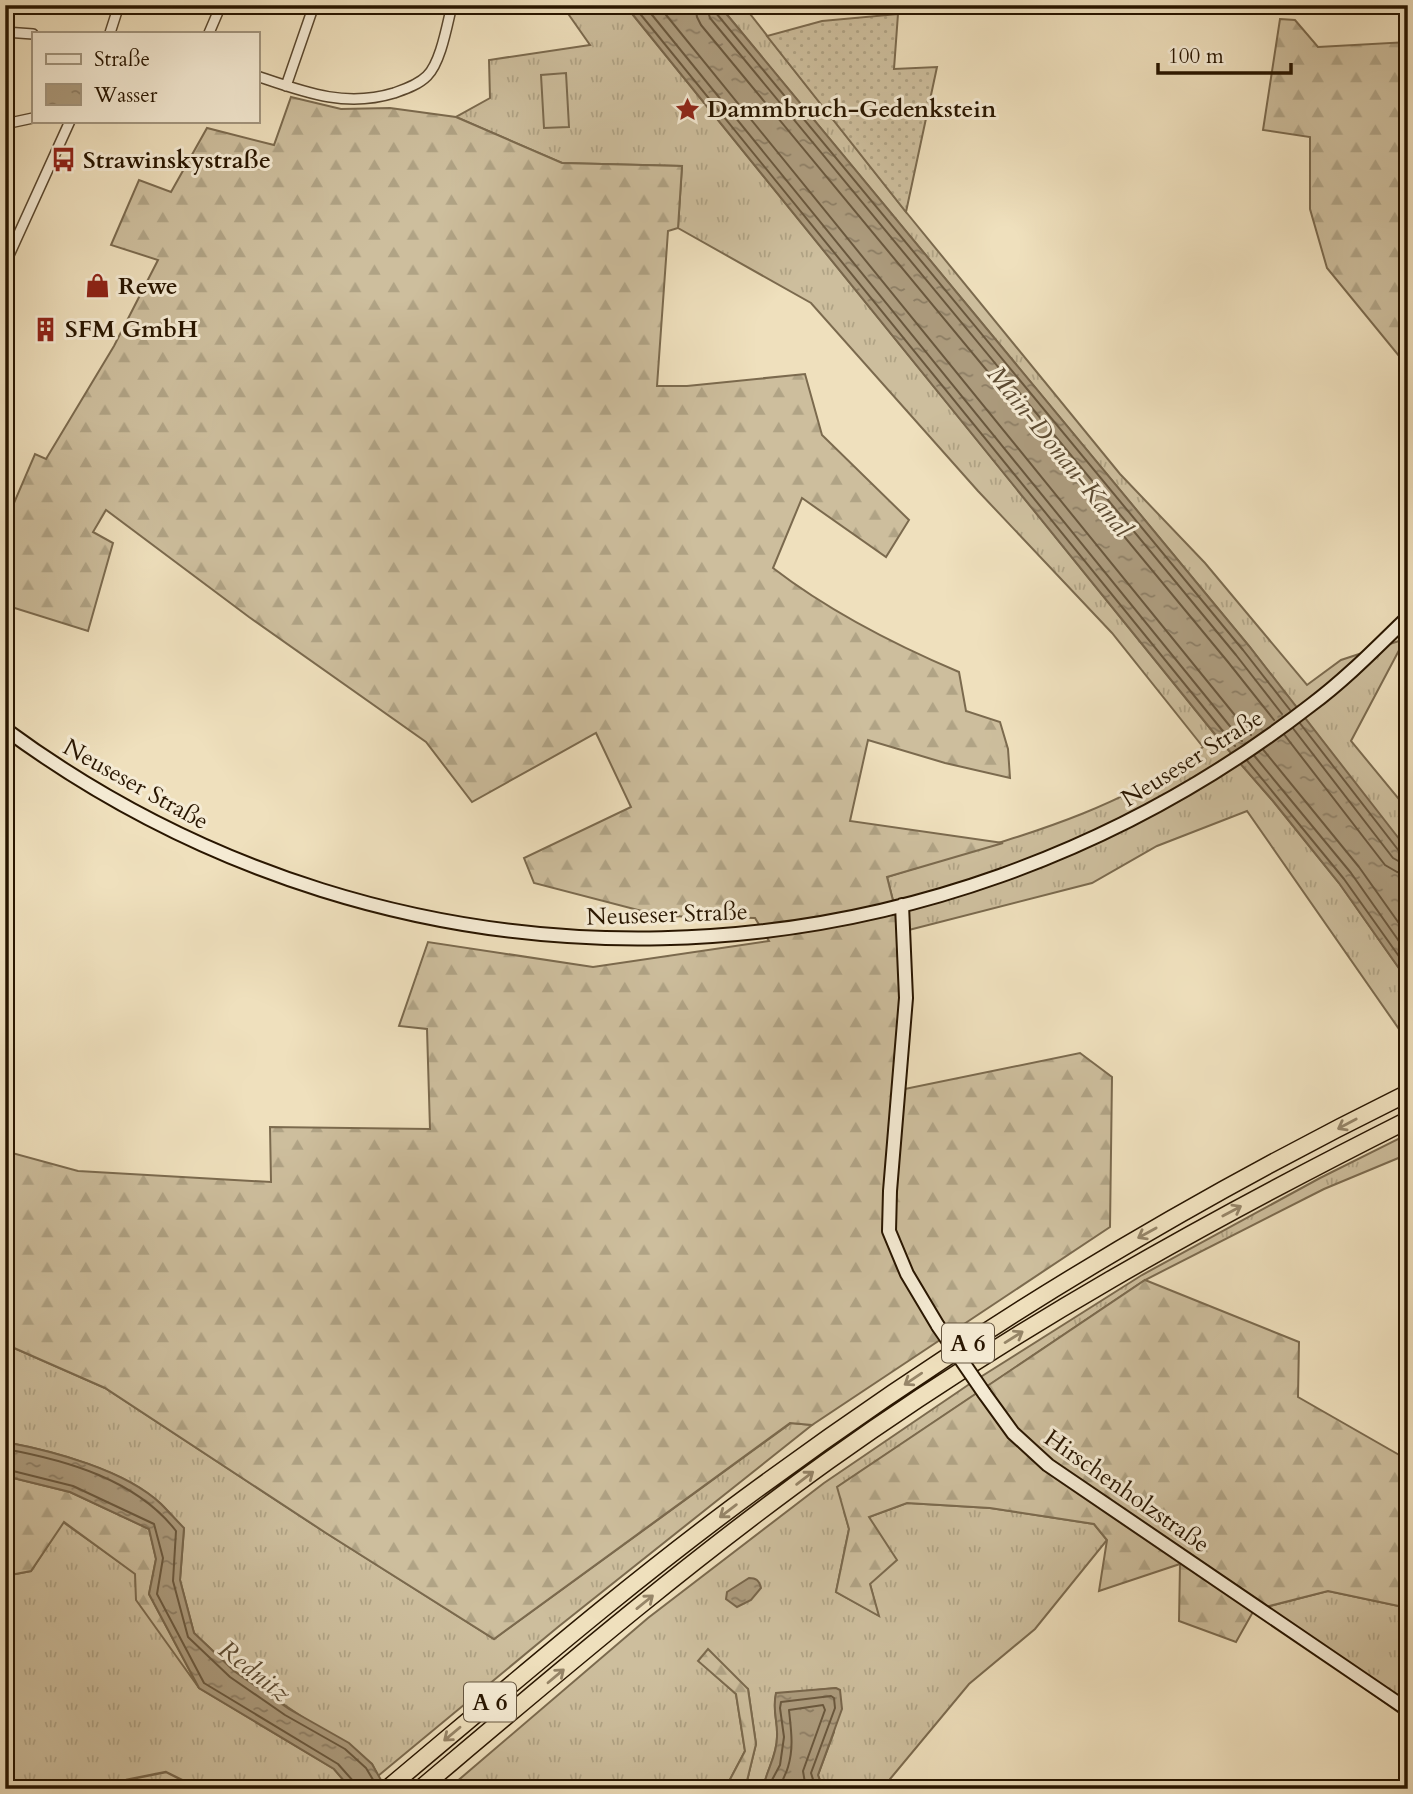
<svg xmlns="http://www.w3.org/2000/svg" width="1413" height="1794" font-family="Cardo,serif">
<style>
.grass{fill:url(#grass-tufts);stroke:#7b6a4e;stroke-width:2}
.forest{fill:url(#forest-firs);stroke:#7b6a4e;stroke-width:2}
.garden{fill:url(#garden-dots);stroke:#7b6a4e;stroke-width:2}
.pitch{fill:#cdbe9d;stroke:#7b6a4e;stroke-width:2}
.water{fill:url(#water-ripples);stroke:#78664b;stroke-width:2}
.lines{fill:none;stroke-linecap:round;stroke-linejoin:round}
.shore{stroke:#6a583e;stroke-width:2}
.stream{stroke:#78664b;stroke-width:2.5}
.street-casing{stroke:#5a482f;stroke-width:12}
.secondary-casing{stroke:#291600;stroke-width:16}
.highway-casing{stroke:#291600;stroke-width:19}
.street{stroke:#f5ebd4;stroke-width:9}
.secondary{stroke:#f5ebd4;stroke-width:12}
.highway{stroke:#efe0bd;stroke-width:16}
.secondary-bridge-casing{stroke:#291600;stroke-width:16;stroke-linecap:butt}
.secondary-bridge{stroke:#f5ebd4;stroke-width:12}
.oneway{stroke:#968568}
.labels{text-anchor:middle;stroke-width:6;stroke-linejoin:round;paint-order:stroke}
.shield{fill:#f5ebd4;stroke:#665640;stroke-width:2}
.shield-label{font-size:23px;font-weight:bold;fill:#291600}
.poi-label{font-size:24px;font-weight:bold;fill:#291600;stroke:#f5ebd4;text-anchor:start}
.street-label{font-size:24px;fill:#291600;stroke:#f5ebd4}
.water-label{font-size:26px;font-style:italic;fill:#5d4b32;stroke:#f5ebd4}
</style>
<defs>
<pattern id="grass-tufts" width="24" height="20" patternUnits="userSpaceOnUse" patternTransform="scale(1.75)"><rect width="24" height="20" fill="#cdbe9d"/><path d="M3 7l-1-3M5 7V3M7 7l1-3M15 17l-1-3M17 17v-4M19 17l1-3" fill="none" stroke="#b0a385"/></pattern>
<pattern id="forest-firs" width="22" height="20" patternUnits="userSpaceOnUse" patternTransform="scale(1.75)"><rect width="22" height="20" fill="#cdbe9d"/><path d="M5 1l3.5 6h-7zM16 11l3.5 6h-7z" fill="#b0a385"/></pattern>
<pattern id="garden-dots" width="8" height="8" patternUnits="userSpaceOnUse" patternTransform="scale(1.75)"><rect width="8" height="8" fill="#cdbe9d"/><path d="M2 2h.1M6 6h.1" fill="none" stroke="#b0a385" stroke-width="1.8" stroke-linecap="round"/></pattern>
<pattern id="water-ripples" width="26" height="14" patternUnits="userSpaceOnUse" patternTransform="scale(1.75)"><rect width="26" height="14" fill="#ac9b7d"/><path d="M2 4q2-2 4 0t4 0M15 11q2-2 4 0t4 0" fill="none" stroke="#8c7d64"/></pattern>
</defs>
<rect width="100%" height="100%" fill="#efe0bd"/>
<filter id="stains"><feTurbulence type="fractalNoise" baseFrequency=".00286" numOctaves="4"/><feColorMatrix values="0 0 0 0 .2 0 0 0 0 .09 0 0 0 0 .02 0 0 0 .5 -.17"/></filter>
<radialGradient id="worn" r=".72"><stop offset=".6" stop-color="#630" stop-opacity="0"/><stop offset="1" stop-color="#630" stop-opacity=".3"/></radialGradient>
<path class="grass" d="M562 5H625L1218 738 1273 801 1339 883 1408 981V1042L1247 811 1157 846 1092 883 901 932 887 877C995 842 1111 818 1203 747L1112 633 978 491 811 303 678 228 682 166 562 163 456 117 490 98 489 60 590 45Z
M719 5H743L906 212 1120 474 1205 563 1307 685 1341 660 1405 639 1351 741 1408 810V852L1249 646Z
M1408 1134V1154L1324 1189 1145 1280 838 1487 849 1529 836 1592 878 1615 870 1584 869 1517 907 1503 990 1508 1094 1524 1107 1540 1035 1629 969 1684 890 1779 886 1789H823L818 1775 834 1732 835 1688 776 1694C772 1712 778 1720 777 1737 777 1755 767 1769 764 1785L770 1789H745L756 1744 748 1689 699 1661 736 1694 745 1751 725 1789H448L648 1618 824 1483 971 1383 1142 1275 1320 1178Z
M5 1344 105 1388 326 1533 494 1639 791 1423 812 1425 558 1627 378 1776 372 1764 234 1671 194 1633 180 1580 184 1529C176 1520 169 1512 161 1504 126 1470 53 1451 5 1442Z
M63 1522 136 1574 199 1688 334 1769 351 1789H5V1576L31 1571Z
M1328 1591 1408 1608V1719L1254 1610Z"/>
<path class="forest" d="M1280 19 1295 20 1318 47 1408 42V367L1327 268 1310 209V137L1263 130Z
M291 97 341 109 390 108 456 117 562 163 682 166 678 228 668 231 657 386H687L805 374 822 435 909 520 886 557 802 498 773 568C830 612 893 644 959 672L966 711 1000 722 1008 749 1010 778 945 763 868 740 850 821 1003 843 887 877 901 932 903 997 895 1091 1080 1053 1112 1077 1110 1227 812 1425 790 1423 494 1639 326 1533 105 1388 5 1344V1151L78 1171 271 1182 270 1127 430 1129 427 1029 399 1026 428 942 593 967 769 941 755 918 661 916 534 883 524 858 631 807 596 733 472 802 426 742 249 617 106 510 93 532 113 543 88 631 5 605V524L35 454 46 459 114 346 158 260 111 245 139 180 171 192 207 128 274 145Z
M1145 1280 1299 1342 1298 1397 1408 1460V1608L1328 1591 1254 1610 1236 1642 1179 1621 1180 1564 1099 1591 1107 1540 1094 1524 990 1508 907 1503 869 1517 897 1560 870 1584 879 1616 836 1592 849 1529 837 1487Z
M5 1476 70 1492 149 1529 156 1559 149 1594 199 1688 136 1600 135 1574 64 1522 31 1571 5 1576Z
M708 1649 748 1689 756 1744 745 1789H725L745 1751 736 1694 698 1661Z"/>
<path class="garden" d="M898 14 894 69 937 67 906 212 767 36 822 21Z"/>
<path class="pitch" d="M566 73 569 127 544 128 541 75Z"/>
<path class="water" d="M625 5H719L1249 646 1400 840 1408 852V981L1339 883 1273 801 1218 738Z
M5 1442C53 1451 125 1470 161 1504 169 1512 176 1520 184 1528L180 1580 194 1633 234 1671 289 1709 349 1743 372 1764 386 1789H351L334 1769 199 1688 149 1594 156 1559 149 1529 70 1492 5 1476Z
M749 1578C756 1578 759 1580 761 1588L751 1600 737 1607 726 1599 727 1592Z
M836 1688 840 1690 842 1709 818 1775 823 1789H770L764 1785C767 1769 777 1756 777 1737 778 1720 772 1711 776 1693Z"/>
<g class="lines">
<path class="shore" d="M633 5 1235 746
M644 5 1242 741
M658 5 1251 735
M695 5 697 17 701 25 1228 662 1274 720
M706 5 710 18 1236 655 1282 714
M714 5 716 13 1243 650 1290 710
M1299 722 1399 851 1408 854
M1292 727 1393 858 1400 862 1408 863
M1283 733 1385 865 1397 872 1408 874
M1261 747 1359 867 1408 936
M1252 753 1351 873 1408 954
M1245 758 1344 879 1408 969
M5 1449C66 1460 137 1480 176 1531L173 1581 188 1637 230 1677 285 1715 345 1749 366 1768 378 1788
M5 1469 73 1486 154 1524 163 1558 157 1594 204 1683 338 1764 354 1782 356 1789
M772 1789V1780L780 1765 784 1737 780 1708 781 1702 831 1696 834 1698 835 1708 811 1773 816 1789
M781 1789C781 1780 786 1775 788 1767 794 1747 791 1730 789 1710L823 1705 825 1710 803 1771 806 1789"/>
<path class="stream" d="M5 1786 126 1780 166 1772 192 1785 195 1789"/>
<defs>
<path id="street" d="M5 32 33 34
M110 33 119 5
M209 33 221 5
M257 76C304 92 345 108 394 93 405 89 418 85 427 76 441 62 447 25 452 5
M286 86 314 5
M5 124 33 118
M5 264 70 121"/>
<path id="secondary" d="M5 729C400 1020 926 1004 1311 705 1346 679 1377 647 1408 617
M902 905 906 998 890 1191 889 1231 907 1274 938 1326
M984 1393 1013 1433 1048 1465 1408 1710"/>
<path id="highway" d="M387 1789C510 1686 631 1581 760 1487 964 1337 1181 1205 1408 1093
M420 1789C554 1676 686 1563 828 1461 1011 1330 1207 1221 1408 1120"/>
</defs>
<use href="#street" class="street-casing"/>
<use href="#secondary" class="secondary-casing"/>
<use href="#highway" class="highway-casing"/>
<use href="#street" class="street"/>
<use href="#secondary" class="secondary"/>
<use href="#highway" class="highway"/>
<defs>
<path id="secondary-bridge" d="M938 1326 984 1393"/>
</defs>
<use href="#secondary-bridge" class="secondary-bridge-casing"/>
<use href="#secondary-bridge" class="secondary-bridge"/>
</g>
<defs><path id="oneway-shaft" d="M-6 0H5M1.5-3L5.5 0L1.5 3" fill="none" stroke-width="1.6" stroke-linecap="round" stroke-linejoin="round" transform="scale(1.75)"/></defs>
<g class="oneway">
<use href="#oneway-shaft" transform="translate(1347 1124) rotate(152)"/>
<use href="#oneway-shaft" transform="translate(1232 1211) rotate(-28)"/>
<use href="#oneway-shaft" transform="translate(1147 1233) rotate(151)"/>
<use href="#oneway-shaft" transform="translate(1014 1337) rotate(-32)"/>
<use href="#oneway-shaft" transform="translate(913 1379) rotate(146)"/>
<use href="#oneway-shaft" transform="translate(805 1478) rotate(-37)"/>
<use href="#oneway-shaft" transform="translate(728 1511) rotate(143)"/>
<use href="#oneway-shaft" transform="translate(645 1602) rotate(-39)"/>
<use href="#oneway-shaft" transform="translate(556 1676) rotate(-40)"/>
<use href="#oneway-shaft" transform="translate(452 1734) rotate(140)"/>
</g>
<defs>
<symbol id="sight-bare" viewBox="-9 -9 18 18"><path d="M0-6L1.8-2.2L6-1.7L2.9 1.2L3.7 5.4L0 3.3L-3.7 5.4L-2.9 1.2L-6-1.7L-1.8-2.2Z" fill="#8f2418" stroke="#f5ebd4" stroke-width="2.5" paint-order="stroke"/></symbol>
<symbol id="bus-bare" viewBox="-9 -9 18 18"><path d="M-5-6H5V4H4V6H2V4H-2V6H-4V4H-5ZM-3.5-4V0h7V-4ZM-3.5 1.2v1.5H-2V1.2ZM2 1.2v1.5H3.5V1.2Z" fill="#8f2418" stroke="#f5ebd4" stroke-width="2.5" paint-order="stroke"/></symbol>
<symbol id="shop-bare" viewBox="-9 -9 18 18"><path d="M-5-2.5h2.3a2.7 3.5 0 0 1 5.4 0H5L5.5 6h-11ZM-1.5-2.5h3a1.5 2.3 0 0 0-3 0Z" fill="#8f2418" stroke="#f5ebd4" stroke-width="2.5" paint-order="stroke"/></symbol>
<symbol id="building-bare" viewBox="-9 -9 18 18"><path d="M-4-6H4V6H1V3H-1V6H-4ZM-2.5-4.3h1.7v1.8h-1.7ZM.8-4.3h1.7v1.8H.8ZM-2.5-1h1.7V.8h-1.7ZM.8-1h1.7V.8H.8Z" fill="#8f2418" stroke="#f5ebd4" stroke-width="2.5" paint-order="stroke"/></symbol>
</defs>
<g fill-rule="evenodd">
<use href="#sight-bare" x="670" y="92" width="35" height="35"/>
<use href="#bus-bare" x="46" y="142" width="35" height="35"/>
<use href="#shop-bare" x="80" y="268" width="35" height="35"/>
<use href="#building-bare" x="28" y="312" width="35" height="35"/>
</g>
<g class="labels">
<g class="shield">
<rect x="942" y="1323.5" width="52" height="39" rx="5"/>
<rect x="464" y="1682.5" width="52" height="39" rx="5"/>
</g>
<g class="shield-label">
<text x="968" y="1351">A 6</text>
<text x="490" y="1710">A 6</text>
</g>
<g class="poi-label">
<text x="707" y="117">Dammbruch-Gedenkstein</text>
<text x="83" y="168">Strawinskystraße</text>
<text x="118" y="294">Rewe</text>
<text x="65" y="337">SFM GmbH</text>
</g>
<g class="street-label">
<text transform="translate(1192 758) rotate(-32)" y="8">Neuseser Straße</text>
<text transform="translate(136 784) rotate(29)" y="8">Neuseser Straße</text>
<text transform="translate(667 914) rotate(-2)" y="8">Neuseser Straße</text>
<text transform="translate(1127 1491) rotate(35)" y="8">Hirschenholzstraße</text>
</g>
<g class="water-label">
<text transform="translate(1060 451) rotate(51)" y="9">Main-Donau-Kanal</text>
<text transform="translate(255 1671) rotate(38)" y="9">Rednitz</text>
</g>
</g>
<rect width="1413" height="1794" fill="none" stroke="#efe0bd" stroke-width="28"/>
<rect x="7" y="7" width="1399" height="1780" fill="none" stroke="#291600" stroke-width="3.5"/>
<rect x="14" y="14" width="1385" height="1766" fill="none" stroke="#291600" stroke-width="2"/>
<rect x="32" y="32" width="228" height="91" fill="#f5ebd4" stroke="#a3967f" stroke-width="2"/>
<rect x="46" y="54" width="35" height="10" fill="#f5ebd4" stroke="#a3967f" stroke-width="2"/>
<text x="94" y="66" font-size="21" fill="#291600">Straße</text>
<rect x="46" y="84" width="35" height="21" fill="url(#water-ripples)" stroke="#a3967f" stroke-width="2"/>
<text x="94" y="102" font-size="21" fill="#291600">Wasser</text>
<path d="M1158 63v10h133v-10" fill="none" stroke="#291600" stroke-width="3.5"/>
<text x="1168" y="63" font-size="21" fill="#291600" stroke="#f5ebd4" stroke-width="5" paint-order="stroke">100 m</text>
<rect width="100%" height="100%" filter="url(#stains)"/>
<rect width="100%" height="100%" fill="url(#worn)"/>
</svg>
